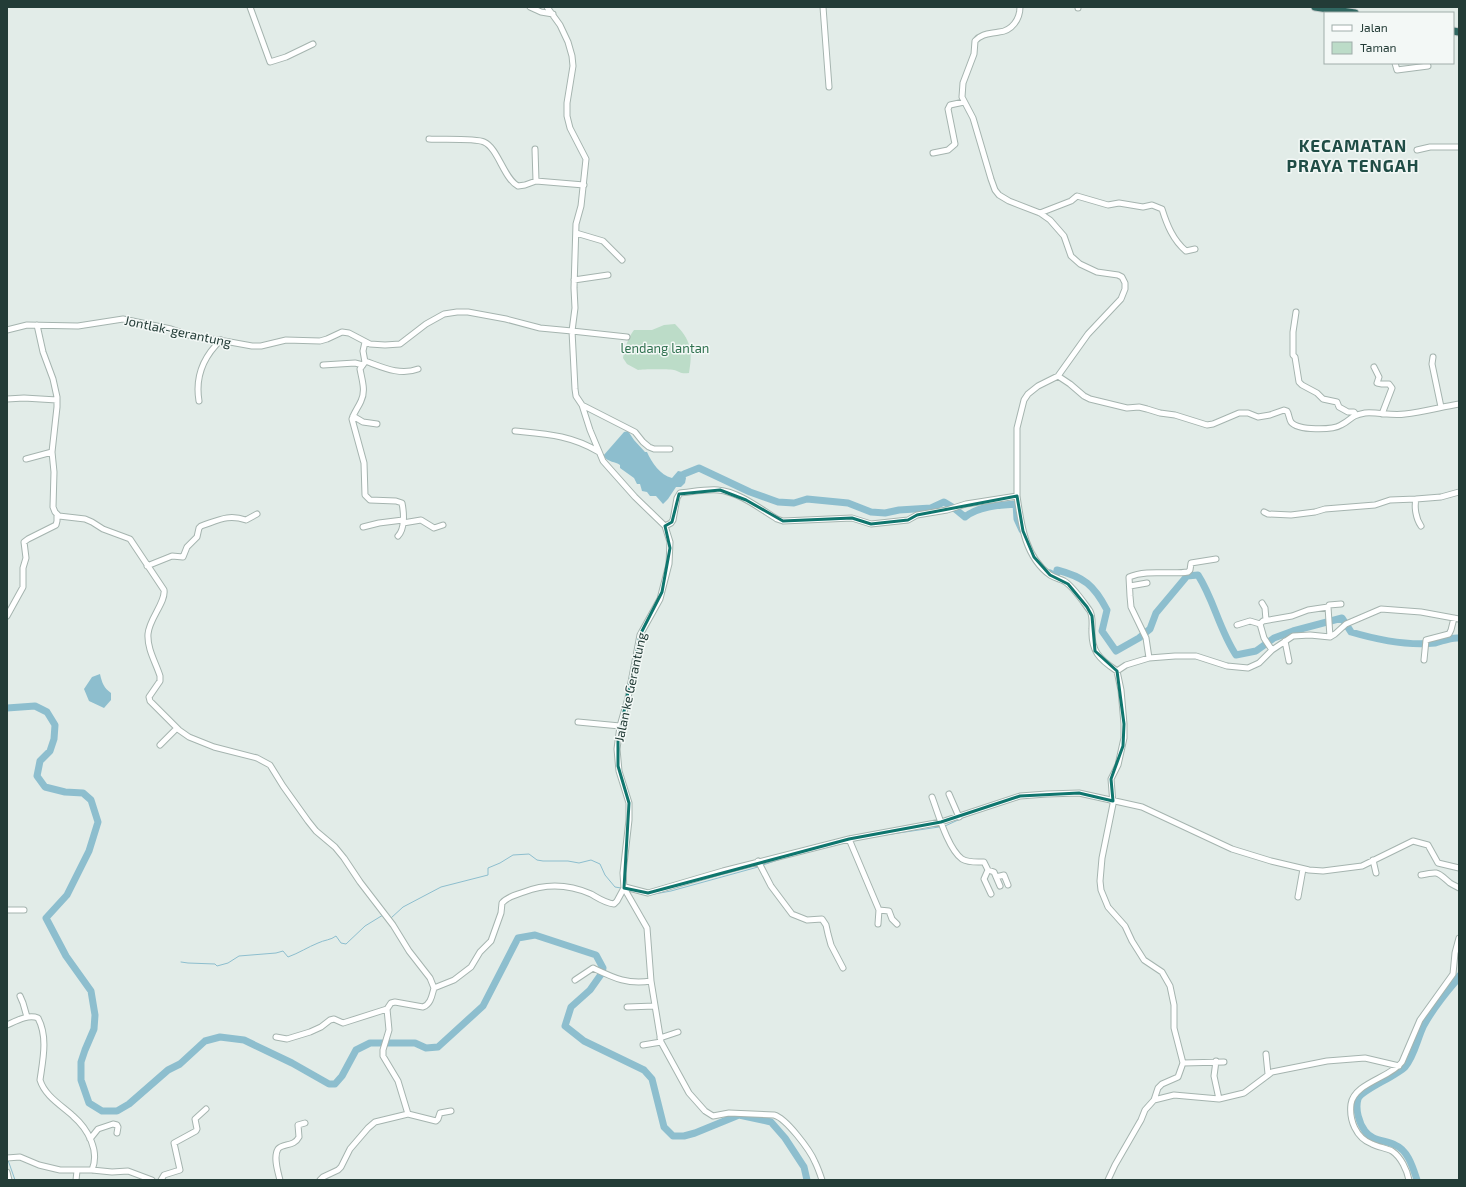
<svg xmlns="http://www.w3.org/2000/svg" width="1466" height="1187" font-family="'Exo 2',sans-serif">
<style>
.green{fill:#bcdcc8}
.water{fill:#8dbece}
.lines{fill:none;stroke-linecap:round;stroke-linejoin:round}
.stream{stroke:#8dbece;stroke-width:1}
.river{stroke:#8dbece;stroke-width:7}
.minor-casing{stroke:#a5b4af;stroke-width:7}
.highway-casing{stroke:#c1c8c7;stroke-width:9}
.minor{stroke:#fff;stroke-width:5}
.highway{stroke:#306761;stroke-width:7}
.marked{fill:none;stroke:#0f766e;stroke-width:3;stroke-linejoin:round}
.labels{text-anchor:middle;stroke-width:3;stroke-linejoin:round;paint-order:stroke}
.street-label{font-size:13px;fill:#233c37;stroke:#f3f8f6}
.park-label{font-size:13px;fill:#2f714f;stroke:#f3f8f6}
.district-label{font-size:17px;font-weight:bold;letter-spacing:1px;fill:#204d46;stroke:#f3f8f6}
</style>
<rect width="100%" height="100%" fill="#e2ece8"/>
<path class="green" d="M675 324C691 340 693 351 689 373 680 374 681 372 674 370 668 369 643 369 638 370L627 364 623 358C625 347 628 338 634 330H652L664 325Z"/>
<path class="water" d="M628 431 634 440 645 452H647C652 463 660 475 672 478L678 471 683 472 686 478 685 483 681 487H676L668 499 663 504 656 496H650L647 492 642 491 640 484H637L634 478 620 468V465C615 461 609 463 603 456L624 432Z
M100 674C102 683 104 688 111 693V700L104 708 89 701 84 689 92 677Z"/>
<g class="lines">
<path class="stream" d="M945 826 967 816
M885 835 939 827
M763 865 787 857
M649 895 671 891 758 867
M391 918 403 907 441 887 488 875V868L500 863 513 855 529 854 537 860 543 861H568L579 863 591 860 600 864 605 875 615 887 621 888
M181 962 188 963 215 964 217 966 228 963 239 956 276 953 283 951 288 957C299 953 308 947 318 943 324 940 331 940 336 936L341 943 346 944 365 926 383 915
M8 1160 15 1180"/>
<path class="river" d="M684 474 699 468 750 492 778 502 794 503 807 499 848 503 871 512 885 513 899 510 931 508 944 502 954 508 965 517C978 506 1001 505 1016 504L1017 519 1022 530
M1050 573 1056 577 1057 570C1084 577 1094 585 1107 610L1102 631 1116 651 1139 638 1150 629 1156 613 1187 576 1198 575C1214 600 1219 629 1236 655L1256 651 1274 638 1293 631 1342 618 1351 632C1378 640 1407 646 1435 643 1443 641 1451 637 1459 638
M7 708 35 706 47 712 55 725 54 739 50 751 40 761 37 776 45 787 65 792 83 793 91 800 98 822 89 851 67 895 46 918 66 956 91 991 95 1015 94 1029 85 1050 81 1062V1080L89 1103 102 1111H117L129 1104 168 1070 180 1064 205 1041 220 1037 244 1040 292 1063 329 1084H335L342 1076 356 1050 370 1043H415L426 1048 438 1047 483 1006 518 938 535 935 596 955 603 968 602 973 590 990 571 1007 565 1026 584 1041 644 1070 652 1079 664 1127 673 1136H684L695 1133 739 1115 771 1122 785 1138 804 1167 807 1180
M1417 1180C1413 1168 1408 1150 1395 1145 1385 1140 1372 1141 1365 1131 1359 1123 1355 1109 1358 1099 1361 1090 1395 1077 1405 1067 1415 1055 1417 1039 1424 1025 1433 1009 1444 995 1456 981L1459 976"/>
<defs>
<path id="minor" d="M250 7 270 62 286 57 313 44
M530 7 541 12 553 14
M823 7 829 87
M1078 8V7
M1395 63 1397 70 1428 66
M429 139C441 140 475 138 484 142 498 148 504 179 518 186L525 185 536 181 584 185
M535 149 536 181
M1417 150 1430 147H1459
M933 153 948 150 955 144 948 109 950 105 964 102
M1040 213 1071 201 1077 196 1108 205 1119 203 1143 207 1152 205 1162 209C1167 225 1173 240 1186 251L1195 249
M576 233 603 241 622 260
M574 280 608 275
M1296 312 1293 332V355L1295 357 1299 382 1302 385 1317 393 1323 399 1337 402 1339 407 1348 412H1354L1356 415
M37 325 43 352 53 379 57 397V407L52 452 54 472 53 507 55 512 59 516 85 519 92 522 103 529 130 539 164 590C166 602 149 619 148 634 147 649 156 663 160 676V681L149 697 150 701 179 730 189 737 214 747 257 758 270 765 283 786 308 821 316 831 335 847 344 858 360 882 393 925 409 951 430 978 434 988 454 980 471 967 480 952 491 941 501 913 502 903C508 896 516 895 524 892 547 883 568 884 591 894 598 898 605 903 614 904L617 901 624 888
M7 330 27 325 78 326 123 319 171 329 194 337 219 340 252 346H261L286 340 320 341 327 339 342 332 349 333 370 344 385 345 400 344 426 324 444 314 457 312H468L506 319 540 328 572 331 575 308 574 288 576 224 581 206 586 159 570 128 567 116V103L573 66 572 56 568 42 560 25 547 7
M627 337 572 331 575 389 576 396 582 405 590 430 603 461 635 497 665 526 671 523 673 520 677 498 680 493C691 492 707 489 718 490 739 492 759 508 777 519L783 521 852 518 871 524 908 520 917 515 947 510 966 504 1017 496V428L1024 400 1028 394 1038 386 1058 376 1088 334 1121 299 1125 289V283L1122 277 1118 275 1097 272 1080 264 1071 256 1064 236 1050 220 1040 213 1009 201 999 195 995 190 991 179 973 118 962 97 963 83 974 54 975 41C982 33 990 34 999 32 1012 31 1020 19 1020 7
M365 342 363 351 365 362 360 369C362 380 366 391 361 401 358 408 354 412 352 419L364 463 365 495 370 500 396 501 402 503C404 513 405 529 398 536
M1433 357 1432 364 1441 407
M365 361C382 367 400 376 418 369
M323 365 355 363 363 365
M1374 367 1379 377 1377 383 1382 384H1389L1392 388 1382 414
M1058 376 1070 384 1084 396 1090 399 1127 408 1139 407 1147 409 1160 413 1175 415 1207 425 1213 424 1239 413H1248L1258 417 1270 415 1284 410 1287 411C1289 414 1289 419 1291 422 1298 431 1333 430 1341 425 1353 419 1349 416 1365 413 1379 412 1391 416 1405 414 1423 412 1441 407 1459 404
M7 399 24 398 57 400
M199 401C195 377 203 357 221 340
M582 405 635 432 643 442 649 447 654 449H670
M353 416 363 422 377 424
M515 431C546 434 571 435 599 452
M26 459 52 452
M1017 496C1021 524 1025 557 1050 575 1055 578 1060 579 1064 581 1073 586 1084 603 1090 611 1093 617 1092 623 1092 629 1091 651 1099 659 1117 671L1126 665 1149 658 1175 656H1196L1227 666 1248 668 1259 663 1272 650 1293 636 1310 635 1330 637 1335 634 1346 624 1381 609 1421 612 1459 619
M1264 512 1268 514 1291 515 1315 512 1325 509 1375 505 1390 500 1416 499
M403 523 421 520 434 528 443 525
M665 526 670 542 669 564 660 599 640 635 628 698 620 726 617 749 619 771 629 803V820L623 873 624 888 647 928 651 981 661 1042 689 1093 705 1111 713 1116 729 1113 774 1115C786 1118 810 1150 815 1162 818 1168 820 1174 822 1180
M1421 526C1416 519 1414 507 1416 499L1441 497 1459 492
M363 527 379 523 403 520
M147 566 172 556 183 557 187 547 197 537 199 528 201 526C219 520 228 514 246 520L257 514
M1130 586 1147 583
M1262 603 1265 608 1266 620
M1328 607 1330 637
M7 616 23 587V568L26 558 24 542 28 539 56 525 57 521V514
M1237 625 1250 621 1260 624
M1285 641 1289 661
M1272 650 1264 638 1260 624 1263 621 1292 616 1308 610 1328 607 1329 605 1341 604
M1149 658 1146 638 1131 607 1130 596 1129 577C1148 569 1169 575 1188 572L1190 570 1191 563 1216 559
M1424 660 1426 640 1449 634 1451 630 1454 618
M578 722 620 726
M160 745 177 728
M949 794 959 817
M932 797C938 813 948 849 962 859 969 863 977 862 984 862L988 870 994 872 1000 886
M849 839 879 910 878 924
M1373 860 1376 873
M758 861 771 886 792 914 807 920 822 919 826 925 828 934 831 945 843 968
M988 870 984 879 991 894
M1421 875C1439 871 1437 872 1450 883 1453 885 1456 886 1459 888
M996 877 1004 875 1008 885
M624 888 625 887 648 893 723 871 849 839 941 822 1020 796 1047 794 1079 793 1142 807 1232 849 1271 861 1309 870 1323 871 1362 866 1413 841 1428 845 1438 863 1459 868
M1298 897 1303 869
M7 910H24
M879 910 889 911 892 919 897 924
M575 980 593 968C614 978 628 985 651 981
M20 996 23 1003 27 1017
M627 1007 655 1006
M7 1025C16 1021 28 1014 38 1018 48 1037 43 1059 40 1080 45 1096 61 1105 73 1116 88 1129 100 1151 92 1170
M276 1037 287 1039 310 1032 321 1027 330 1020 334 1019 343 1023 387 1009
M660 1038 678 1032
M643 1045 661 1042
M1266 1054 1268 1074
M1216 1061 1214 1076 1219 1099
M1183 1063 1224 1062
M1154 1100 1174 1095 1219 1099 1244 1093 1272 1072 1327 1061 1365 1058 1399 1066
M408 1114 398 1081 383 1056V1050L389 1030 387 1009 391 1003 395 1002 423 1007C431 1004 432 995 434 988
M90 1139 98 1129 113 1124 117 1125 118 1127 117 1133
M7 1158 20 1157 39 1165 60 1170H92L112 1172 128 1171 152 1180
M7 1172 9 1180
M76 1180 77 1171
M161 1180 164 1175 180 1170 174 1143 196 1131 197 1129 195 1119 206 1109
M280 1180C278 1172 273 1157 278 1149 283 1143 294 1147 299 1137L298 1125 305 1123
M320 1180 323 1177 338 1170 341 1167 350 1149 368 1128 375 1122 408 1114 436 1121 438 1119 440 1113 451 1111
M1108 1180 1115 1165 1141 1120 1145 1110 1154 1100 1158 1088 1162 1084 1178 1077 1183 1063 1174 1028V1005L1170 986 1162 972 1144 960 1132 941 1125 926 1108 907 1101 890 1100 881 1102 858 1113 804 1111 779 1118 765 1124 738V724L1121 690 1117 671
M1409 1180C1407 1170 1401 1157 1392 1151 1386 1148 1378 1147 1372 1144 1356 1138 1349 1120 1351 1104 1354 1083 1390 1078 1402 1062L1420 1020 1453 974 1455 953 1459 938"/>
<path id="highway" d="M1315 7 1355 13
M1453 31 1459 32"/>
</defs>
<use href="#minor" class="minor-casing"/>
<use href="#highway" class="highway-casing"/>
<use href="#minor" class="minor"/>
<use href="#highway" class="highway"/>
</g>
<path class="marked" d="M720 490 746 500 783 521 852 518 871 524 908 520 917 515 1017 496 1023 531 1034 557 1050 575 1068 584 1087 607 1092 616 1095 651 1117 671 1124 724 1123 746 1111 779 1113 801 1079 793 1020 796 941 822 849 839 648 893 624 888 629 803 618 766V740L640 635 662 592 670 548 665 526 672 522 679 494Z"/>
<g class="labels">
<g class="street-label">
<text transform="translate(178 331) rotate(12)" y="5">Jontlak-gerantung</text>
<text transform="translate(630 687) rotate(-78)" y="5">Jalan ke Gerantung</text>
</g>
<g class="park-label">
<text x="665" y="353">lendang lantan</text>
</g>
<g class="district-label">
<text x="1353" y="152">KECAMATAN<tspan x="1353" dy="20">PRAYA TENGAH</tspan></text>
</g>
</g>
<rect width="1466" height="1187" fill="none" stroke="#233c37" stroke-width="16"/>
<rect x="1324" y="12" width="130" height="52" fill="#f3f8f6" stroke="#a0adaa"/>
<rect x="1332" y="25" width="20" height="6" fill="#ffffff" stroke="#a0adaa"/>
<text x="1360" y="32" font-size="12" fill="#233c37">Jalan</text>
<rect x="1332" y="42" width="20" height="12" fill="#bcdcc8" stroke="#a0adaa"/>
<text x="1360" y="52" font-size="12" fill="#233c37">Taman</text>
</svg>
